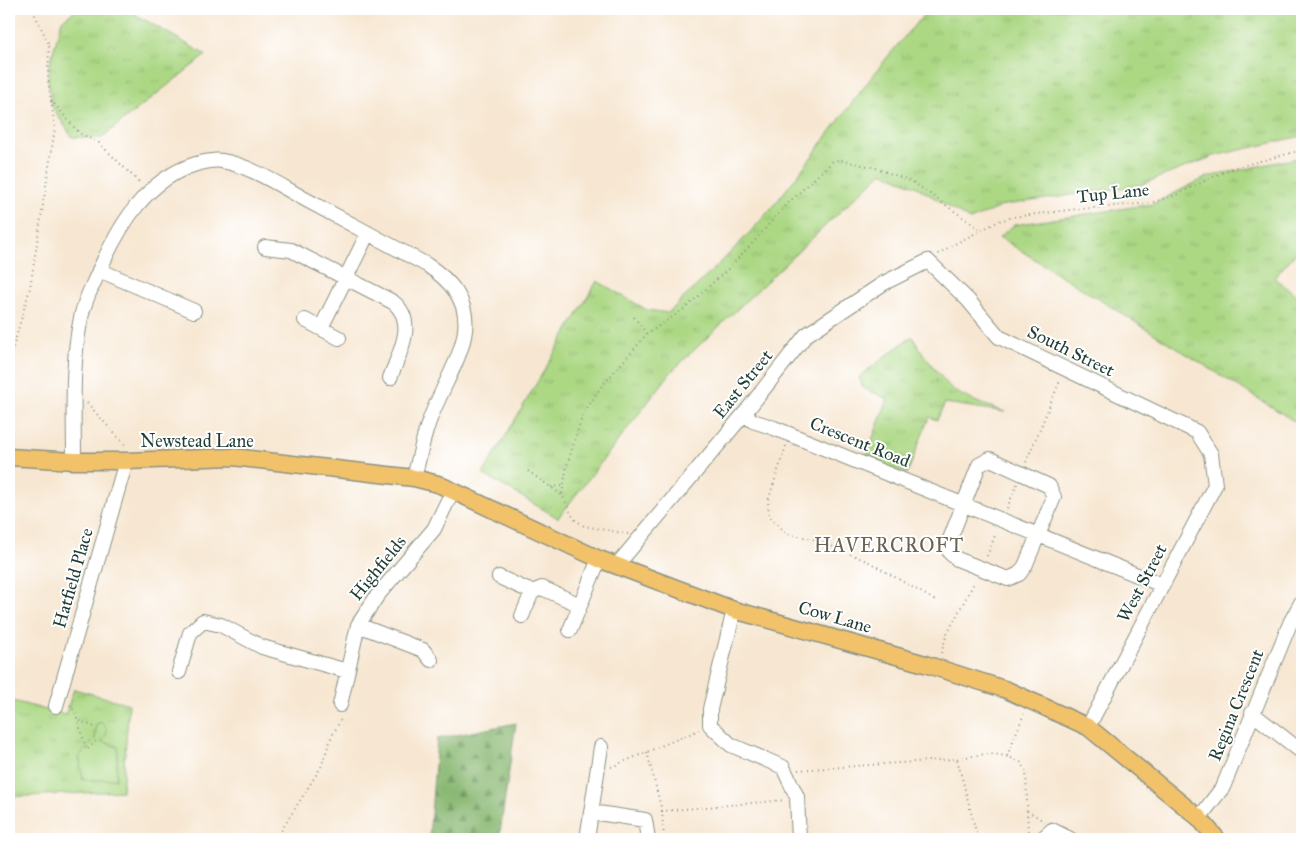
<svg xmlns="http://www.w3.org/2000/svg" width="1311" height="848" font-family="'IM FELL Great Primer',serif">
<style>
.grass{fill:url(#grass-tufts);stroke:#668a5c}
.forest{fill:url(#forest-firs);stroke:#547a53}
.park{fill:#acd884;stroke:#668a5c}
.lines{fill:none;stroke-linecap:round;stroke-linejoin:round}
.minor-casing{stroke:#8b9283;stroke-width:16}
.major-casing{stroke:#8b9283;stroke-width:19}
.path{stroke:#8b9283;stroke-width:2;stroke-dasharray:1 4;stroke-linecap:butt}
.minor{stroke:#fff;stroke-width:14}
.major{stroke:#f2c26a;stroke-width:16}
.labels{text-anchor:middle;stroke-width:4;stroke-linejoin:round;paint-order:stroke}
.street-label{font-size:18px;fill:#1f3d34;stroke:#fff}
.quarter-label{font-size:20px;letter-spacing:1px;fill:#6b6354;stroke:#fff}
</style>
<defs>
<pattern id="grass-tufts" width="24" height="20" patternUnits="userSpaceOnUse" patternTransform="scale(1.25)"><rect width="24" height="20" fill="#acd884"/><path d="M3 7l-1-3M5 7V3M7 7l1-3M15 17l-1-3M17 17v-4M19 17l1-3" fill="none" stroke="#94ba73"/></pattern>
<pattern id="forest-firs" width="22" height="20" patternUnits="userSpaceOnUse" patternTransform="scale(1.25)"><rect width="22" height="20" fill="#89b872"/><path d="M5 1l3.5 6h-7zM16 11l3.5 6h-7z" fill="#6f975e"/></pattern>
</defs>
<rect width="100%" height="100%" fill="#fff"/>
<filter id="ink" filterUnits="userSpaceOnUse"><feTurbulence type="fractalNoise" baseFrequency=".02" numOctaves="2"/><feDisplacementMap in="SourceGraphic" scale="10" xChannelSelector="R" yChannelSelector="G"/><feConvolveMatrix kernelMatrix="1 2 1 2 8 2 1 2 1" color-interpolation-filters="sRGB"/></filter>
<filter id="wash" filterUnits="userSpaceOnUse"><feTurbulence type="fractalNoise" baseFrequency=".0096" numOctaves="4" result="noise"/><feDisplacementMap in="SourceGraphic" scale="20" xChannelSelector="R" yChannelSelector="G"/><feGaussianBlur stdDeviation="1.12" result="paint"/><feColorMatrix in="noise" values="0 0 0 0 0 0 0 0 0 0 0 0 0 0 0 0 0 1.4 0 .05"/><feComposite in="paint" operator="in"/></filter>
<g filter="url(#wash)">
<rect width="100%" height="100%" fill="#f7e7d2"/>
<path class="grass" d="M78 9H126L206 55 101 138 72 137 52 106 48 79 49 66 62 20Z
M929 9H1302V136L1214 156 1140 185 1005 205 970 220 917 187 882 172 672 371 558 518 483 474 597 281 647 310 668 313C705 278 741 244 774 205 827 140 872 70 929 9Z
M1302 157V246L1274 278 1302 299V426L999 237 1014 225 1153 204 1207 177Z
M912 336C918 348 945 384 955 391 970 401 989 406 1005 412L945 403 937 420 929 417 907 474 865 458 888 399 863 388 859 377Z
M74 689 129 704 122 791 9 797V700L65 715Z"/>
<path class="forest" d="M516 723 499 839H429L437 739Z"/>
<path class="park" d="M101 722C109 729 108 735 101 741L118 747 116 779 83 780 79 756 95 739 96 724Z"/>
</g>
<g filter="url(#ink)">
<g class="lines">
<defs>
<path id="minor" d="M265 247 291 250 393 302C418 322 399 353 390 378
M99 270 194 311
M305 320 339 338
M321 328 368 233
M744 414 753 421 774 428 1162 585
M990 459 1049 486 1054 497 1025 566 1019 574 1008 579 957 559 950 553 948 544 979 465Z
M74 461C74 413 71 364 81 318 84 300 93 285 100 269 120 224 147 179 196 164 205 162 214 159 222 161 248 165 278 184 301 197 343 220 385 242 427 265 499 312 452 361 430 419 423 437 419 459 414 478
M617 565 744 414 806 335 884 283 928 261 968 300 999 337 1197 432 1211 454 1215 485 1088 727
M499 577 532 592 522 616
M532 592 542 588 580 605
M734 610 710 709V725L731 745 783 767 797 797 799 839
M358 625 423 650 431 660
M570 630 599 559
M179 672 190 633 203 621 221 625 262 647 347 671
M340 705 358 625 377 596 434 529 453 490
M56 706 126 461
M1252 713 1302 752
M591 812 645 820 648 839
M1199 818 1223 787 1291 621 1302 601
M1044 837 1052 830 1070 839
M587 839 601 747"/>
<path id="major" d="M9 457 74 461H126L233 457 414 478 438 484 599 559 734 610 925 664 1007 690 1088 727 1199 818 1217 839"/>
</defs>
<use href="#minor" class="minor-casing"/>
<use href="#major" class="major-casing"/>
<path class="path" d="M51 100 79 133 99 143 140 183
M938 254 951 246 999 221 1013 217 1069 210 1151 203 1176 195 1230 169 1302 150
M634 317 647 334 683 310 727 270 749 247 787 204 833 161 840 160 876 168 913 182 981 230
M9 362 30 288 55 128 48 79 49 44 32 9
M87 403 126 446
M786 446 768 501 769 516 787 534 814 539 869 562 936 601
M1026 462 1060 381
M528 471 562 495
M551 487 563 486
M1007 508 1017 484
M628 534 584 526 574 519 562 495 567 465 583 414 601 387 647 334
M987 556 996 533
M941 653 947 634 975 581
M70 705 75 712 87 750 96 741
M79 721 95 727
M647 752 662 811 785 800
M1007 756 1024 714
M957 759C982 754 998 750 1022 763L1026 771 1028 835H1032
M611 767 699 730
M798 770 957 759 978 839
M662 811 664 839
M1027 811 1038 817 1044 822
M276 839 321 767 331 738 341 719"/>
<use href="#minor" class="minor"/>
<use href="#major" class="major"/>
</g>
</g>
<g class="labels">
<g class="street-label">
<text transform="translate(1113 193) rotate(-6)" y="6">Tup Lane</text>
<text transform="translate(1071 351) rotate(26)" y="6">South Street</text>
<text transform="translate(743 384) rotate(-51)" y="6">East Street</text>
<text x="197" y="447">Newstead Lane</text>
<text transform="translate(860 442) rotate(22)" y="6">Crescent Road</text>
<text transform="translate(378 568) rotate(-51)" y="6">Highfields</text>
<text transform="translate(73 578) rotate(-74)" y="6">Hatfield Place</text>
<text transform="translate(1142 583) rotate(-62)" y="6">West Street</text>
<text transform="translate(835 617) rotate(16)" y="6">Cow Lane</text>
<text transform="translate(1236 705) rotate(-68)" y="6">Regina Crescent</text>
</g>
<g class="quarter-label">
<text x="889" y="552">HAVERCROFT</text>
</g>
</g>
<rect width="1311" height="848" fill="none" stroke="#fff" stroke-width="30"/>
</svg>
